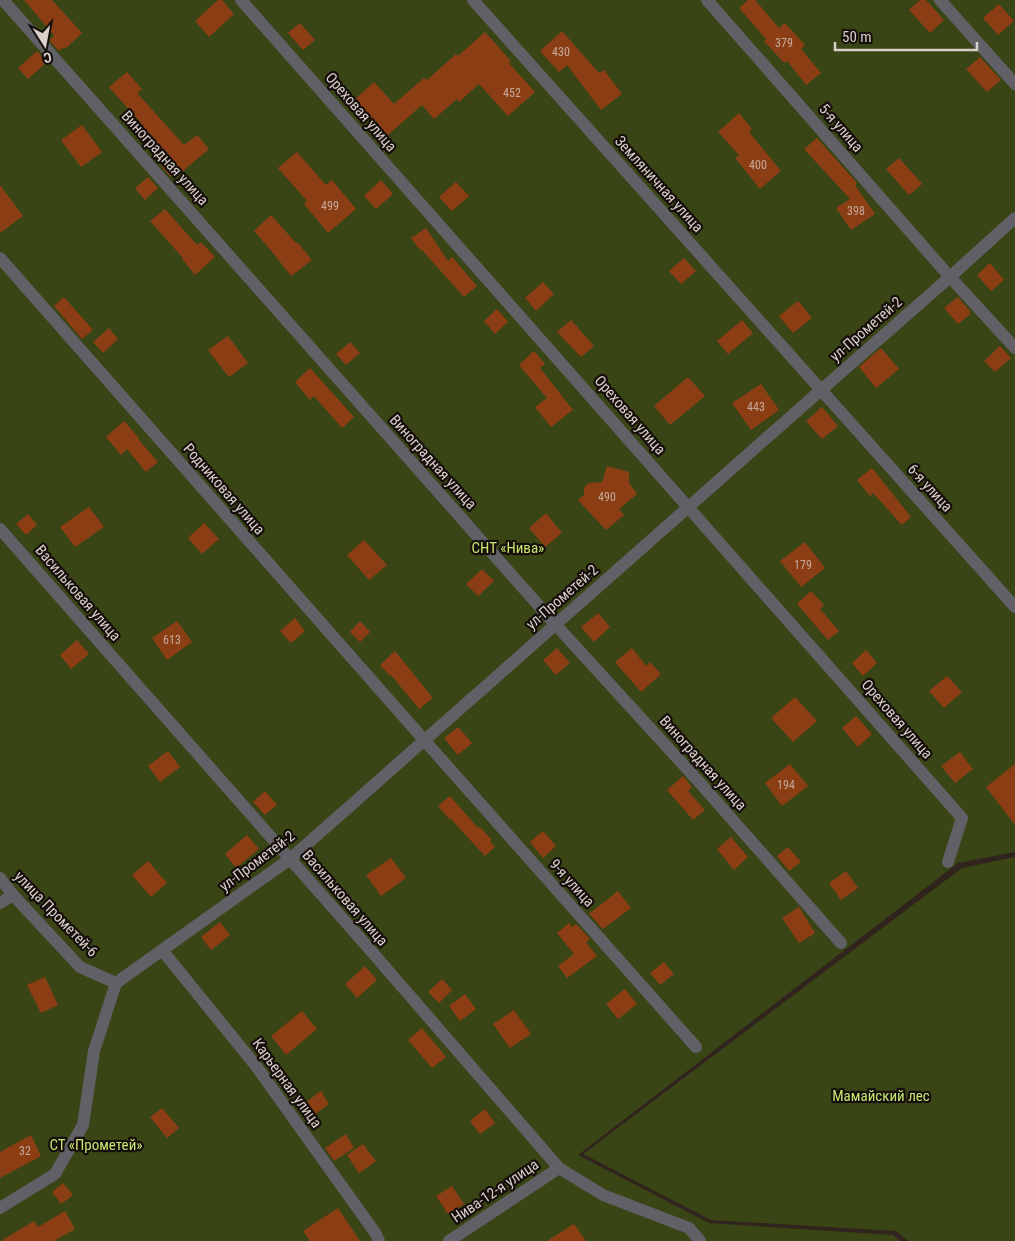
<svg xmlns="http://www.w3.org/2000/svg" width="1015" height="1241" font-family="'Roboto Condensed',sans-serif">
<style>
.green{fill:#3a4516}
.building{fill:#8b3e14}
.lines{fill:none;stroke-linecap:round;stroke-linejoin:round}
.minor{stroke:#616067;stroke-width:12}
.labels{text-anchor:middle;stroke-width:4.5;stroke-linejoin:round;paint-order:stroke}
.number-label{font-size:12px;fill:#c6ab9d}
.street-label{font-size:15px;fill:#d9cfcb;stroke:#150e0b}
.park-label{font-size:15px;fill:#c7e671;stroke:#150e0b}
</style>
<rect width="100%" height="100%" fill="#31231d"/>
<path class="green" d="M0 0H1015V852L958 863 578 1155 709 1223 893 1235 900 1241H0Z
M1015 857V1241H908L896 1231 711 1220 583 1154 962 868Z"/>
<path class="building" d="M24 0H52L82 33 65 49 64 47 59 51 49 40 54 36 53 34Z
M218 0H222L234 14 209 37 195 21Z
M748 0H755L779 28 785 23 805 45 801 49 821 73 806 85 787 61 784 63 764 41 766 39 739 8Z
M920 0H926L944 20 930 33 909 10Z
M999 4 1014 21 998 35 983 18Z
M300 23 315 40 303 50 288 33Z
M562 31 599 73 604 70 622 94 601 110 567 65 559 72 540 51Z
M485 32 511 61 509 63 535 92 508 116 479 84 459 102 457 99 434 119 422 105 382 140 370 126 373 123 353 101 374 82 394 104 424 78 427 80 456 54 458 56Z
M37 51 47 62 28 79 18 68Z
M980 57 1001 80 987 92 966 69Z
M127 72 142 89 137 93 184 145 197 135 209 149 177 176 175 173 171 177 161 166 168 159 138 126 141 123 109 87Z
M739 113 752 129 749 132 781 171 760 189 735 158 739 155 718 132Z
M82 125 102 152 81 167 61 140Z
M817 138 857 183 855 185 875 214 851 230 836 208 850 199 804 149Z
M297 152 326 185 332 180 356 209 328 233 304 204 307 201 278 168Z
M899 158 922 184 909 195 886 169Z
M148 177 158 188 145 200 135 188Z
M381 180 393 194 376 209 364 196Z
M456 182 469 196 452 211 439 197Z
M0 185 23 216 0 233Z
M165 209 197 245 201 242 215 257 195 275 182 259 183 258 150 221Z
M271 215 297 244 298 243 312 260 291 276 270 249 254 231Z
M426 228 448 261 452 257 477 286 464 297 421 249 420 250 411 238Z
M684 258 696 271 681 284 669 271Z
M990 263 1004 280 991 291 977 275Z
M543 282 554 294 536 311 525 298Z
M64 297 93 330 82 339 54 306Z
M958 297 969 310 970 314 958 324 944 308Z
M798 301 812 318 793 333 779 316Z
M497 309 508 322 495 334 484 321Z
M571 320 594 346 581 357 557 332Z
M742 320 753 333 728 354 717 341Z
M109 328 118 339 103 353 93 342Z
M228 336 248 363 229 377 208 350Z
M350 342 360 353 346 365 336 354Z
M1000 346 1011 358 995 372 984 361Z
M881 348 899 369 876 388 859 367Z
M534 351 545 364 540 368 573 410 551 427 535 407 547 398 519 365Z
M310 368 354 417 342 428 314 396 310 400 295 382Z
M688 377 705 396 670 425 654 406Z
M761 384 779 410 751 430 732 403Z
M822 407 838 426 822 439 806 421Z
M124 421 139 438 138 439 158 462 146 472 127 449 121 455 106 437Z
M607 466 629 472V483L637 494 619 509 624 515 606 530 578 500 584 495V490L585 486 589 483 602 482Z
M872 468 911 517 902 525 873 493 870 496 857 480Z
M89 507 104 527 75 547 60 527Z
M546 513 562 533 545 547 529 528Z
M28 514 37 525 26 535 16 524Z
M204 523 219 539 202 554 188 538Z
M364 540 387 565 369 580 347 555Z
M805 542 825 568 801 587 780 561Z
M482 569 494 581 478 596 466 584Z
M811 591 824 605 820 609 839 631 828 640 797 604Z
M598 613 610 627 594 642 581 627Z
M295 618 305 631 291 643 280 631Z
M177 621 192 642 167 660 152 638Z
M360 621 370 632 360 642 350 632Z
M77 640 89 654 71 669 60 655Z
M557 648 570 663 556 675 543 660Z
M632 648 646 666 650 662 661 674 641 692 615 662Z
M866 650 877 663 863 676 852 663Z
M395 651 433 698 419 709 391 675 390 676 380 665Z
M947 676 962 692 944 708 929 691Z
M795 697 817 721 793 742 771 718Z
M856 716 872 734 858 747 842 728Z
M458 727 472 743 458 755 444 738Z
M168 751 180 767 160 782 148 766Z
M960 752 973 769 955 783 941 766Z
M790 764 808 786 782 806 765 783Z
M1015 764V825L986 787Z
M683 776 692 787 688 791 705 810 693 820 667 790Z
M265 791 277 805 265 815 253 802Z
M450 796 478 828 480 827 492 840 490 841 495 847 485 856 450 818 449 819 438 806Z
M543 831 556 846 543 858 530 842Z
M247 835 259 849 236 868 225 854Z
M731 837 748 857 734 870 717 849Z
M788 847 801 862 789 871 777 856Z
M391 858 406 878 381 896 366 875Z
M148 861 167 883 151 897 132 875Z
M846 871 858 888 841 900 829 883Z
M618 891 631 908 603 929 589 914Z
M799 907 815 933 799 943 782 918Z
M220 922 230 935 211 950 201 937Z
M569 923 572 927 576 924 590 939 586 942 597 956 567 978 558 966 574 954 557 933Z
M664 962 674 974 660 985 650 973Z
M365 966 377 980 357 998 345 984Z
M45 977 58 1005 41 1013 27 985Z
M442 979 452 990 439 1003 428 992Z
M625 989 637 1004 618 1019 606 1004Z
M465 994 476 1009 460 1021 449 1006Z
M514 1010 531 1034 510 1048 493 1024Z
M302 1011 317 1029 286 1055 271 1036Z
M422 1028 446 1057 432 1068 408 1040Z
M321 1091 329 1104 311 1117 302 1105Z
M162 1108 179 1128 167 1138 150 1117Z
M485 1109 495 1123 480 1134 470 1121Z
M346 1134 354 1148 334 1161 325 1148Z
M31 1135 41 1156 0 1178V1152Z
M363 1144 376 1161 359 1173 347 1155Z
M63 1183 73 1195 61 1204 52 1192Z
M452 1186 464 1204 448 1214 436 1196Z
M338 1208 360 1241H310L303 1231Z
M65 1211 75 1229 54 1241H1L34 1221 38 1227Z
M574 1224 586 1241H547Z"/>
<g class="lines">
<path class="minor" d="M3 0 555 624 700 783 841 943
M241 0 962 818 948 862
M473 0 1015 607
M707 0 950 277 1015 348
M940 0 1015 84
M0 258 425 741 696 1047
M0 529 372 952 559 1168 603 1195 689 1228 700 1241
M0 878 13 895 80 967 116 983
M0 903 13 895
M162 950 256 1066 376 1234 379 1241
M116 983 290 859 821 390 950 277 1015 218
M0 1208 55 1174 83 1125 94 1051 116 983
M449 1241 559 1168"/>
</g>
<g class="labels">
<g class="number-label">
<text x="784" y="47">379</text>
<text x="561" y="56">430</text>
<text x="512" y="97">452</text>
<text x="758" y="169">400</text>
<text x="330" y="210">499</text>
<text x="856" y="215">398</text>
<text x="756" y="411">443</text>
<text x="607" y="501">490</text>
<text x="803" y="569">179</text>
<text x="172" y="644">613</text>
<text x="786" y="789">194</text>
<text x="25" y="1155">32</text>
</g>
<g class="street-label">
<text transform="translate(361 112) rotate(49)" y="5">Ореховая улица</text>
<text transform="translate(841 128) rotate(49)" y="5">5-я улица</text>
<text transform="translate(165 158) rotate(48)" y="5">Виноградная улица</text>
<text transform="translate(659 184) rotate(48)" y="5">Земляничная улица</text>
<text transform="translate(866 329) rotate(-41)" y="5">ул-Прометей-2</text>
<text transform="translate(630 415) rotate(49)" y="5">Ореховая улица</text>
<text transform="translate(433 462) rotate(48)" y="5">Виноградная улица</text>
<text transform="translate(930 488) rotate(48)" y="5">6-я улица</text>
<text transform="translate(224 489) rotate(49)" y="5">Родниковая улица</text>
<text transform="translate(78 593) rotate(49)" y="5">Васильковая улица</text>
<text transform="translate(562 597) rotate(-41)" y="5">ул-Прометей-2</text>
<text transform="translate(897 719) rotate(49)" y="5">Ореховая улица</text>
<text transform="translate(703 763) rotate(48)" y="5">Виноградная улица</text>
<text transform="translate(257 861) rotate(-37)" y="5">ул-Прометей-2</text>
<text transform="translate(572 883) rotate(48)" y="5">9-я улица</text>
<text transform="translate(345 898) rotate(49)" y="5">Васильковая улица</text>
<text transform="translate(56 914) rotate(46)" y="5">улица Прометей-6</text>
<text transform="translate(287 1083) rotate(54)" y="5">Карьерная улица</text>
<text transform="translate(495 1191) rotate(-34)" y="5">Нива-12-я улица</text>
</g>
<g class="park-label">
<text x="508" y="553">СНТ «Нива»</text>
<text x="881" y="1101">Мамайский лес</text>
<text x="96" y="1150">СТ «Прометей»</text>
</g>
</g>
<g transform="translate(45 45) rotate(169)" stroke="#150e0b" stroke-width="4" paint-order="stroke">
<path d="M0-4L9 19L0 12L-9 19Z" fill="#d9cfcb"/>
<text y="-8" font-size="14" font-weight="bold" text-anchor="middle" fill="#d9cfcb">С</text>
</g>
<path d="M835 42v8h142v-8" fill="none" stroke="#d9cfcb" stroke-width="2.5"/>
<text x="842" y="42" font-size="15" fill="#d9cfcb" stroke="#150e0b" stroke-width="4" paint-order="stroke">50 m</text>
</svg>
